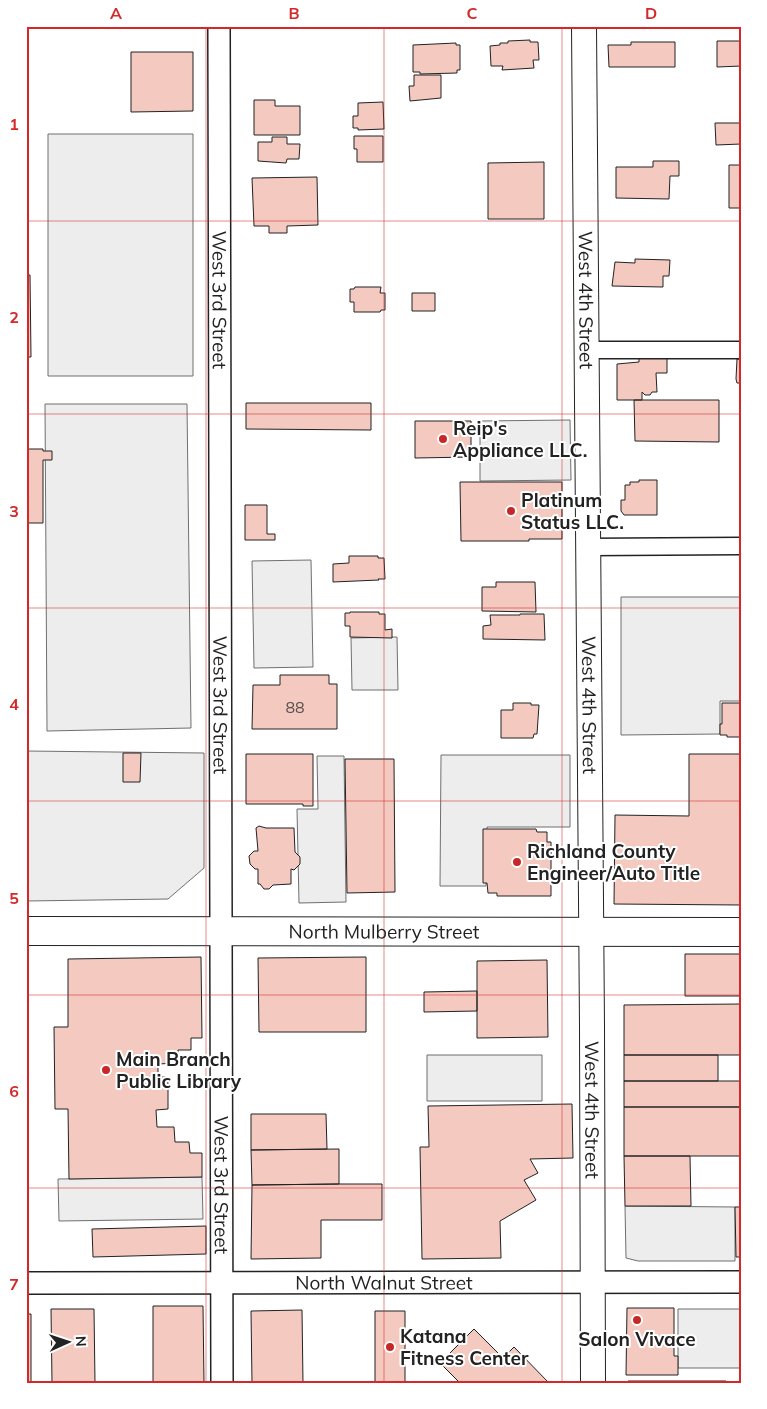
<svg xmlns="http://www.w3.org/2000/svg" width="767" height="1409" font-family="Mulish,sans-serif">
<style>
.parking{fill:#ededed;stroke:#6f6f6f}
.building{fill:#f3c9c0;stroke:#222}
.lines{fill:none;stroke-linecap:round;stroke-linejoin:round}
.minor-casing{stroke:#222;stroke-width:19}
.tertiary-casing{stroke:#222;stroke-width:24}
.secondary-casing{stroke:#222;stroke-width:26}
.trunk-casing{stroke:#222;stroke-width:30}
.minor{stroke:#fff;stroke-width:16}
.tertiary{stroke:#fff;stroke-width:21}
.secondary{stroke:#fff;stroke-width:24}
.trunk{stroke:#fff;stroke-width:28}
.grid{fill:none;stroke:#d62828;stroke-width:1;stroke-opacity:0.55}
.poi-dot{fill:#c62828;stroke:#fff;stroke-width:2}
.labels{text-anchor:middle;stroke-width:4;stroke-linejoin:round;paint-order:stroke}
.number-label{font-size:16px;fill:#564c4a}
.street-label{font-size:19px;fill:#222;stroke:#fff}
.poi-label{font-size:19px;font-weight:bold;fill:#222;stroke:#fff;text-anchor:start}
.neatline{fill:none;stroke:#d62828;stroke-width:2}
.grid-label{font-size:16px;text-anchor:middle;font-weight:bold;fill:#d62828}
</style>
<rect width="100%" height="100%" fill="#fff"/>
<path class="parking" d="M48 134H193V376H48Z
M45 404H187L191 728 47 731Z
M570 420 571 480 480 481V421Z
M311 560 313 667 254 668 252 561Z
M621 597H741V701H720V734L621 735Z
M397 637 398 690H352L351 638Z
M26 751 204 753V868L168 899 26 901Z
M441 755H570V827H487L486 886H440Z
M317 756H344L346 902 299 903 297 809H318Z
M427 1055H542V1101H427Z
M26 1131H28V1200H26Z
M202 1177 203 1219 59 1221 58 1179Z
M625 1206 735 1207V1261H638L626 1258Z
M678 1309H741V1368H678Z"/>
<path class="building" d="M530 40V42H538L539 60H533L534 68 502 70 503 66H491L490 46 500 45V43H508V41Z
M717 41H741V66L717 67Z
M631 42H675V67H609L608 45H631Z
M456 43V45H460V70H457V73L420 74V72H413V45Z
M131 52H193V111L131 112Z
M414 75H441V98L410 101 409 86H414Z
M254 100H275V106H300V135H254Z
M383 102 384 129 358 130V128H353V116H358V103Z
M715 123H741V144L716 145Z
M354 136H383V162H357V149H354Z
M272 137H287V144H300L299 159H287L286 163 258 161V142H272Z
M653 161H679V176H670L669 199 616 198V167H653Z
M544 162V219H488V163Z
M729 165H741V208H729Z
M317 177 318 225 287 226V233H269V226H254L252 178Z
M635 259 670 260 669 276H663V287L612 286 615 262 635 263Z
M26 275H30L31 357H26Z
M355 287H381L380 293H385V310H381L380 312H354V302H350V289H354Z
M412 293H435V311H412Z
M639 358H667V373H656L657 392H652L650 395H645L642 392V400H617V364L639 362Z
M737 359H741V383H737L736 379Z
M634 400H719V442L635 441Z
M246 403H371V430L246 429Z
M415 421H471V457L415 458Z
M26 449H43V451H52V460H43V523H28V535H26Z
M639 480H657V515H624L621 511V500H625V485H630V482H639Z
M460 482H562V539H529V541H461Z
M245 505H267V534H275V540H245Z
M349 556H378V558H384L385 579H378L379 580 333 582V564L349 563Z
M496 582H535L536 612 482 611V587H496Z
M350 612H379V614H385V630L392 629V638L350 637V626H345V613H350Z
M520 614H544L545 640 483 639V626L491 625 490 615H520Z
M280 675H329V684H337V729H252L253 685H280Z
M513 703H531V705H539L537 734H534L533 738H501V710H513Z
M722 703H741V737H727V735H720V724H722Z
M123 753H141L140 782H123Z
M246 754H313V806H303V804H246Z
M689 754H741V905L614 904 615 815 689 816Z
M345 759H394L395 892 347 893Z
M259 826 266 828H294L295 852 300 857V864L294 870 291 869V884L273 885 269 889H264L260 884H258V869H255L250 864 249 856 254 851H258L256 828Z
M483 829H536L537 832H547V842H551V896H497V893H488L487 883H483Z
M685 954H741V996H685Z
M201 957 202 1038H191V1050H178V1063L158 1064V1077H168V1109L156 1110 157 1127H174L175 1142H189L190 1153H202V1177L69 1179 68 1109H55L54 1027H68V959Z
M366 957V1032H259L258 958Z
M547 960 548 1037 477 1038V961Z
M477 991V1011L424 1012V992Z
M741 1004V1055H624V1005Z
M624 1055H718V1081H624Z
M624 1081H741V1107H624Z
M26 1104H28V1131H26Z
M572 1104 573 1158 530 1159 538 1173 524 1180 536 1200 500 1221 501 1258 422 1259 420 1147H429L428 1106Z
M624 1107H741V1156H624Z
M251 1114H326L327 1149 251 1150Z
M339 1149V1184L252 1185 251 1150Z
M624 1156H690L691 1206H625Z
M339 1184H382V1220H321V1258L251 1259 252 1185Z
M26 1200H28V1256H26Z
M735 1207H741V1257H736Z
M206 1226V1254L93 1257 92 1229Z
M153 1306H203L204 1383H153Z
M627 1308H674V1356H678V1375H626Z
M51 1309H94L95 1383H52Z
M302 1310 303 1383H252L251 1311Z
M375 1311H405V1383H375Z
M26 1314H31V1383H26Z
M474 1329 503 1358 514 1347 549 1383H460L440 1363Z
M628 1381H659V1383H628Z
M659 1381H677V1383H659Z
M677 1381H694V1383H677Z
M694 1381H726V1383H694Z"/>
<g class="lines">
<defs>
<path id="minor" d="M586 350H741
M588 547 741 546"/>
<g id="tertiary">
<path id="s1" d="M219 26 222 1383"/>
<path id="s2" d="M26 1283 741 1282"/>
</g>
<g id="secondary">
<path id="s3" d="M584 26 592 1026 593 1383"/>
</g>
<g id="trunk">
<path id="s4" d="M26 931 741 932"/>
</g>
</defs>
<use href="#minor" class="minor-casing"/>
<use href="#tertiary" class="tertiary-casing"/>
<use href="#secondary" class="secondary-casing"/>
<use href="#trunk" class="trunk-casing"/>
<use href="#minor" class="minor"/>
<use href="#tertiary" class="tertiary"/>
<use href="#secondary" class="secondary"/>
<use href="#trunk" class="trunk"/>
</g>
<path class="grid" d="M206 26V1383M384 26V1383M562 26V1383M26 221H741M26 414H741M26 608H741M26 801H741M26 995H741M26 1188H741"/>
<g class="poi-dot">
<circle cx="443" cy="439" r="5"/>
<circle cx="511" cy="511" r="5"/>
<circle cx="517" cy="862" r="5"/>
<circle cx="106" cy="1070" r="5"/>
<circle cx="637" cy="1320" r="5"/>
<circle cx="390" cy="1347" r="5"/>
</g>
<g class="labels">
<g class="number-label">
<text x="295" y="713">88</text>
</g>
<g class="street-label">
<text dy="7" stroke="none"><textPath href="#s1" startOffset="274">West 3rd Street</textPath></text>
<text dy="7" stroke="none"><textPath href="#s3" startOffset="274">West 4th Street</textPath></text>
<text dy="7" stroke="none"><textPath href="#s1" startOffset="679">West 3rd Street</textPath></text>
<text dy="7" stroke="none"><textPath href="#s3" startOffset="679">West 4th Street</textPath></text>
<text dy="7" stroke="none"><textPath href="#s4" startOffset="358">North Mulberry Street</textPath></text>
<text dy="7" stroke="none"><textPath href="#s3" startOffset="1084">West 4th Street</textPath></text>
<text dy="7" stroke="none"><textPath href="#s1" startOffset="1159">West 3rd Street</textPath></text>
<text dy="7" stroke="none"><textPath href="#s2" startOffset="358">North Walnut Street</textPath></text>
</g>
<g class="poi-label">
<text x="453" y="435">Reip's<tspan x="453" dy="22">Appliance LLC.</tspan></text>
<text x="521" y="507">Platinum<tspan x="521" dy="22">Status LLC.</tspan></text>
<text x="527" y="858">Richland County<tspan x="527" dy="22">Engineer/Auto Title</tspan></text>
<text x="116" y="1066">Main Branch<tspan x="116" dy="22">Public Library</tspan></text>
<text x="400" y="1343">Katana<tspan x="400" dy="22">Fitness Center</tspan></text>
<text x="637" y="1346" text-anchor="middle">Salon Vivace</text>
</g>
</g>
<rect width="767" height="1409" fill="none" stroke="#ffffff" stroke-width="55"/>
<g transform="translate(68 1342) rotate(87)" stroke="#ffffff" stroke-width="4" paint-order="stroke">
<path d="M0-4L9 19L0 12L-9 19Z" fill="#222222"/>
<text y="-8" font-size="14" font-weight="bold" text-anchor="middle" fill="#222222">N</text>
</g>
<rect x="28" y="28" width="712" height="1354" class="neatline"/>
<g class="grid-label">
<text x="116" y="19">A</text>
<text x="294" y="19">B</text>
<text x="472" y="19">C</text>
<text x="651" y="19">D</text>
<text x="14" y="130">1</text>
<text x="14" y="323">2</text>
<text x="14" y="517">3</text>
<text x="14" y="710">4</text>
<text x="14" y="904">5</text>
<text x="14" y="1097">6</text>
<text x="14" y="1290">7</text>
</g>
</svg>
